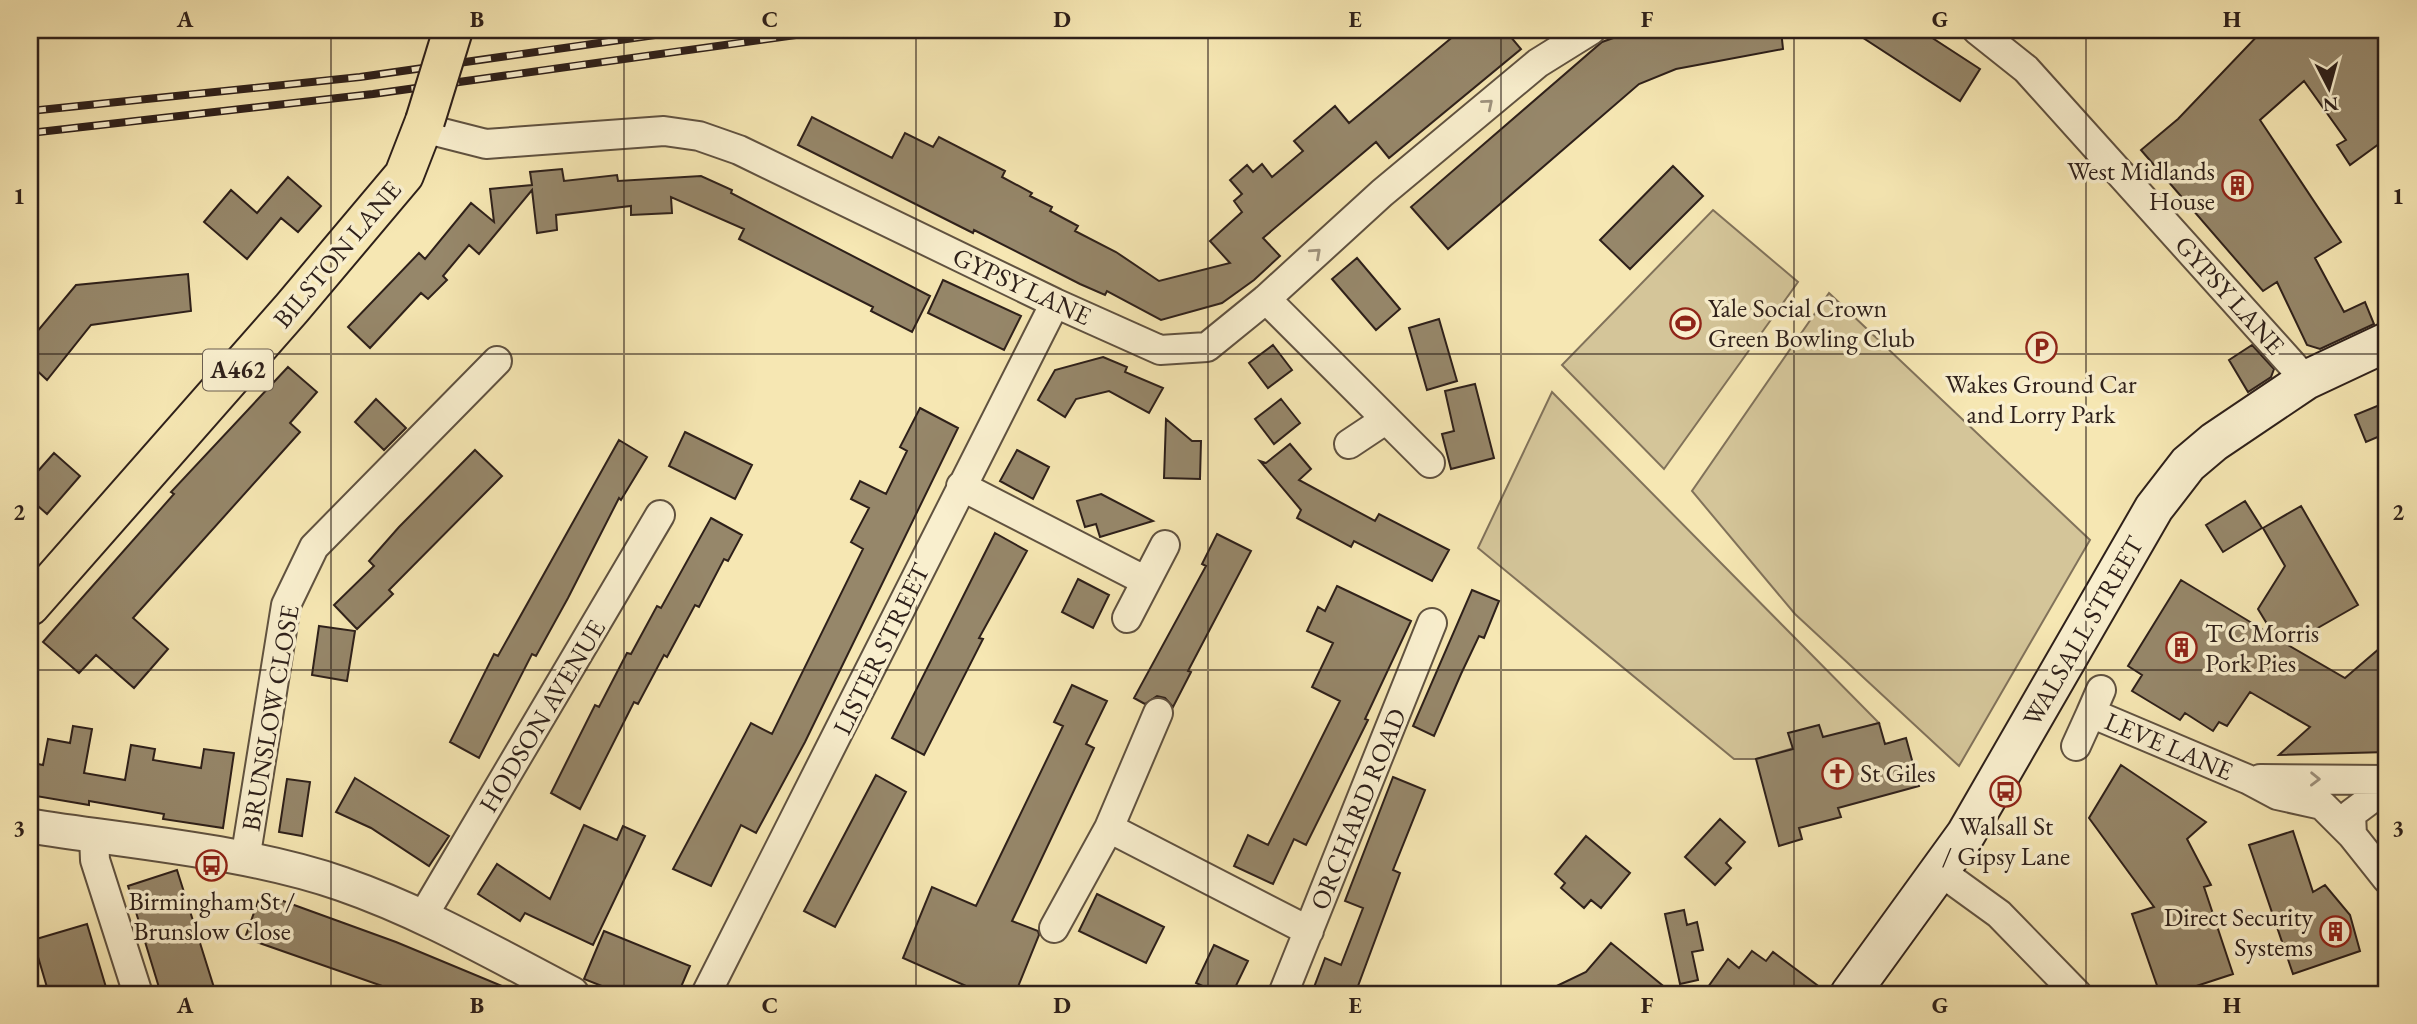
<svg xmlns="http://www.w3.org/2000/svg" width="2417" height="1024" font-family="'EB Garamond',serif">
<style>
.green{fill:#d4c599;stroke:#81725a;stroke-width:2}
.building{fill:#96876a;stroke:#2e201a;stroke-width:2}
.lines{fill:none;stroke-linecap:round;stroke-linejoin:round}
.minor-casing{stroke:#605240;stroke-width:32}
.tertiary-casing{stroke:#605240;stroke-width:37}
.secondary-casing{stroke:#2e201a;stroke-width:42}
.primary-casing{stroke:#2e201a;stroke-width:42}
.minor{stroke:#f9efce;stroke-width:28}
.tertiary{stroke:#f9efce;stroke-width:33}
.secondary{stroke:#f9efce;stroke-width:38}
.primary{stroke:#f6e7b3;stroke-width:38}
.rail-casing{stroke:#2e201a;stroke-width:8}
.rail{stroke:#f9efce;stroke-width:5;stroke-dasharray:16;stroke-linecap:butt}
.primary-bridge-casing{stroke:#2e201a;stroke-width:42;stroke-linecap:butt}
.primary-bridge{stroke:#f6e7b3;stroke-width:38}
.oneway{stroke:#9e927d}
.grid{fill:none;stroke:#2e201a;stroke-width:2;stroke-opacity:0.55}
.labels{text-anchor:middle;stroke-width:7;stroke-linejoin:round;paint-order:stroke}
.shield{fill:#f9efce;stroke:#6b5e50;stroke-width:2}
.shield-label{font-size:24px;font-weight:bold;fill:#2e201a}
.poi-label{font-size:26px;fill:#2e201a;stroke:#f9efce;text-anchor:start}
.street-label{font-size:26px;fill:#2e201a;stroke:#f9efce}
.neatline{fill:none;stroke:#2e201a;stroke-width:2.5}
.grid-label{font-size:23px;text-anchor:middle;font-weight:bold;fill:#2e201a}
</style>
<rect width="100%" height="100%" fill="#f6e7b3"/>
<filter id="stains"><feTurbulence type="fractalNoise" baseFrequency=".00286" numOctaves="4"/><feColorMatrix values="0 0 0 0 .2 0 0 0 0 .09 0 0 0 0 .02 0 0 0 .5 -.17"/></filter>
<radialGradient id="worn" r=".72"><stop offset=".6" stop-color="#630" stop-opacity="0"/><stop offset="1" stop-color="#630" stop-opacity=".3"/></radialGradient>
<path class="green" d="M1713 210 1798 282 1664 469 1562 365Z
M1829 293 2090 540 1959 766 1795 614 1692 491Z
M1552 392 1879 723 1756 759H1734L1478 548Z"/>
<path class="building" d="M1461 30H1505L1521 49 1389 158 1376 142 1263 238 1280 256 1254 280 1222 303 1161 320 1107 291 1105 295 1080 284 974 230 973 233 798 145 812 117 892 158 905 133 933 147 939 137 1005 171 1002 177 1032 193 1030 196 1052 207 1050 211 1078 226 1075 231 1116 252 1159 281 1230 263 1210 241 1242 212 1234 201 1242 194 1230 180 1247 165 1253 172 1262 164 1272 177 1303 151 1294 141 1335 106 1349 123Z
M1636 30H1781L1783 49 1676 69 1639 84 1448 249 1411 207 1602 42Z
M1851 30H1920L1980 69 1960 101Z
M2263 30H2380L2387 39V138L2350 165 2337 145 2346 140 2304 81 2260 120 2341 242 2315 258 2344 312 2365 302 2374 324 2320 349 2307 345 2277 282 2263 291 2141 150 2178 119Z
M1673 166 1703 196 1630 269 1600 240Z
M562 169 564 181 617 175 618 181 701 176 732 190 731 193 930 296 912 332 871 311 873 307 739 239 744 229 671 197 672 213 631 215V206L556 215 557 230 537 233 532 190 479 254 469 245 443 276 447 280 428 299 421 293 370 348 348 327 419 253 425 259 471 203 494 222 490 189 532 185 530 172Z
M288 177 321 206 298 232 281 218 247 259 204 222 231 190 257 213Z
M1357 258 1400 309 1376 330 1332 279Z
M188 274 191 311 91 325 47 380 30 364V340L76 285Z
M943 280 1021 316 1004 350 928 313Z
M1439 319 1457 381 1427 390 1409 328Z
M1273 345 1292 370 1268 388 1249 363Z
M2252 345 2274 369 2271 377 2248 392 2229 360Z
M1103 357 1127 367 1125 372 1163 388 1149 413 1109 391 1076 399 1065 417 1038 400 1055 370Z
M288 367 317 392 290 423 300 432 133 618 168 649 134 688 96 655 79 673 43 642 174 494 171 492Z
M1475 384 1494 458 1451 469 1442 434 1454 431 1445 391Z
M376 399 406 428 384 450 355 422Z
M1281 399 1300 423 1274 444 1255 419Z
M2387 402V433L2366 442 2355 415Z
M920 408 958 428 805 742 756 833 741 825 711 886 673 869 751 723 772 734 863 549 851 542 869 508 851 499 860 481 886 494 907 451 900 447Z
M1166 419 1192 441H1201L1200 479 1164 478Z
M685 432 752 465 735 499 669 466Z
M619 440 647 457 621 500 619 498 568 598 536 656 532 654 479 758 450 742 494 654 498 656Z
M1290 444 1311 469 1299 480 1375 521 1379 514 1449 550 1432 581 1354 541 1351 547 1297 518 1301 510 1260 461 1266 463Z
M475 450 502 476 389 590 393 594 357 629 334 605 374 566 369 561 399 527Z
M1017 450 1049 467 1033 499 1000 481Z
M54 453 80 476 47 514 30 499V480Z
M1101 494 1153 521 1100 537 1096 524 1085 527 1077 501Z
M2245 501 2262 528 2223 552 2206 525Z
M2301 506 2358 605 2288 645 2345 678 2387 642V752L2279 755 2310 727 2250 692 2227 726 2219 722 2213 731 2185 713 2180 720 2132 691 2142 675 2128 666 2181 580 2275 637 2258 609 2285 566 2263 528Z
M711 518 742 535 728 561 724 559 699 607 695 605 667 657 664 655 638 704 634 702 580 809 551 793 595 705 599 707 627 653 631 654 657 606 661 608Z
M995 533 1027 551 979 638 983 639 924 755 892 738Z
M1217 534 1251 551 1188 671 1191 672 1173 707 1165 698 1157 696 1145 704 1134 698 1206 566 1202 564Z
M1078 579 1109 595 1093 628 1062 612Z
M1337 586 1411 621 1365 719 1368 720 1306 845 1294 839 1273 884 1234 866 1248 835 1268 845 1340 701 1312 687 1333 643 1307 631 1318 607 1325 611Z
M1472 590 1499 601 1484 638 1479 636 1461 674 1434 736 1413 726Z
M319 626 355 631 347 681 312 675Z
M1072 685 1107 701 1086 744 1094 748 1012 921 1038 931 1039 935 1015 994H984L903 958 932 887 976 906 1063 726 1054 722Z
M1879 723 1885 744 1906 738 1919 786 1838 808 1841 817 1799 828 1802 839 1779 846 1756 759 1793 749 1788 733 1819 725 1823 737Z
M73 726 92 729 84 773 125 780 131 745 155 749 153 760 201 768 204 749 234 753 223 828 163 819 164 814 89 801V805L30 795 33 763 43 765 48 739 70 743Z
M2121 765 2206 822 2187 839 2211 885 2204 887 2233 974 2172 994H2160L2132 914 2154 907 2089 818Z
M876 775 906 792 835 927 804 911Z
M1393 777 1425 790 1393 870 1400 873 1355 994H1325L1313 990 1325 958 1341 965 1363 908 1345 901Z
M355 778 449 836 429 866 371 828 336 812Z
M287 779 310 782 302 836 279 832Z
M1720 819 1745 842 1726 863 1731 868 1715 885 1685 857Z
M584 825 617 840 623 826 645 836 593 945 525 913 520 921 478 894 497 864 550 899Z
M2293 831 2313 892 2325 885 2350 915 2360 951 2293 974 2249 845Z
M1586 836 1630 873 1601 908 1591 900 1584 908 1561 888 1565 883 1555 874Z
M177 870 195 927 216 994H161L128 886Z
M261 893 396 942 521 994H405L245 938Z
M1097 894 1164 927 1146 963 1079 931Z
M1684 910 1687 925 1697 922 1703 950 1692 952 1698 980 1680 984 1665 914Z
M87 924 108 994H49L33 940Z
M604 931 690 966 678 994H622L584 979Z
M1611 943 1673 994H1540L1586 972Z
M1214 945 1248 961 1232 994H1220L1196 983Z
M1752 951 1766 961 1773 952 1829 994H1703L1728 959 1739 968Z"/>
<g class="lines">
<defs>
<path id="minor" d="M1977 30 2026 69 2306 380
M423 128 486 144 664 131 699 136 739 150 1055 303 1160 350 1207 347 1266 299 1382 193 1538 63 1591 30
M1266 299 1430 463
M1349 444 1385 420
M961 486 1146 581
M1127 618 1165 545
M2091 713 2101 690
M2076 746 2091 713 2247 779 2277 795 2322 805 2352 835
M2260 779 2387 780
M2387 787 2351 814 2352 835 2387 879
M1109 828 1309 931
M94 836 95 860 138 994
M245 860 286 605 314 547 497 361
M1941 872 1999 914 2077 994
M423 916 660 515
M1054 928 1109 828 1158 713
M706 994 1055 303
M1283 994 1432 623"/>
<path id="tertiary" d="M30 826C130 842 247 851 342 884 423 912 497 955 572 994"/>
<path id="secondary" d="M1850 994 1966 834 2154 508 2188 464 2214 442 2306 380 2387 342"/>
<path id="primary" d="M30 606 292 308 404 175 425 121"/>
</defs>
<use href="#minor" class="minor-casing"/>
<use href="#tertiary" class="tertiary-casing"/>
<use href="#secondary" class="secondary-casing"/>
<use href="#primary" class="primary-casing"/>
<use href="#minor" class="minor"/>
<use href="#tertiary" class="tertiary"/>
<use href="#secondary" class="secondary"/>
<use href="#primary" class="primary"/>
<defs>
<path id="rail" d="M30 111 360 77 690 30
M30 133 373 94 832 30"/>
</defs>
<use href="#rail" class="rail-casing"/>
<use href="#rail" class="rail"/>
<defs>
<path id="primary-bridge" d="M425 121 453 30"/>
</defs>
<use href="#primary-bridge" class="primary-bridge-casing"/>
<use href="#primary-bridge" class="primary-bridge"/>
</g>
<defs><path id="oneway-chevron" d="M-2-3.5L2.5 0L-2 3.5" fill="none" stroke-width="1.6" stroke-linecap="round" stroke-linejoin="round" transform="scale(1.75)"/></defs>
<g class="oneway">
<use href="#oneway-chevron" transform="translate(1488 104) rotate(-40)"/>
<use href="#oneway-chevron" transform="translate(1316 253) rotate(-42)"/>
<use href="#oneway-chevron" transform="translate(2315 779) rotate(1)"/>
</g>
<path class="grid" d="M331 30V994M624 30V994M916 30V994M1208 30V994M1501 30V994M1794 30V994M2086 30V994M30 354H2387M30 670H2387"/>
<defs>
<symbol id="building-ring" viewBox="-11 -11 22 22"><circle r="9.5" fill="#f9efce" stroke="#8f2418" stroke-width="1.5"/><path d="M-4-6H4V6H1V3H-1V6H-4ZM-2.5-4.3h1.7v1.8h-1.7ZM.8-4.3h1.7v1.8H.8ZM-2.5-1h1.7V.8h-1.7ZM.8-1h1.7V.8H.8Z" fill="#8f2418"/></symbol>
<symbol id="stadium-ring" viewBox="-11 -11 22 22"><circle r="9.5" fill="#f9efce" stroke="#8f2418" stroke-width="1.5"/><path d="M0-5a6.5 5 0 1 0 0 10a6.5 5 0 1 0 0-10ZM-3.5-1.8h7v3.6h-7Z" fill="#8f2418"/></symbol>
<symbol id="parking-ring" viewBox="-11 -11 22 22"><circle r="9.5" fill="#f9efce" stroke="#8f2418" stroke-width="1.5"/><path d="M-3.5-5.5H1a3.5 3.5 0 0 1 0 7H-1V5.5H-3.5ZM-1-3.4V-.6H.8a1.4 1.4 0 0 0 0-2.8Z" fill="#8f2418"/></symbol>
<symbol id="church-ring" viewBox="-11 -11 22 22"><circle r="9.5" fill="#f9efce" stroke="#8f2418" stroke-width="1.5"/><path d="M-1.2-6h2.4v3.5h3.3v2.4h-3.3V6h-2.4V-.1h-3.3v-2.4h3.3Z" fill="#8f2418"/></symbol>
<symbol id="bus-ring" viewBox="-11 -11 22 22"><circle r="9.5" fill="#f9efce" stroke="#8f2418" stroke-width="1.5"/><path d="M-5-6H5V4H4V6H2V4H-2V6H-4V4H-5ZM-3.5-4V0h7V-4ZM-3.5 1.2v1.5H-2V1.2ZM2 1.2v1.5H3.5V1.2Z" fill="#8f2418"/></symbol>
</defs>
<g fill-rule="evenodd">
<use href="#building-ring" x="2220" y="168" width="35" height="35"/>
<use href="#stadium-ring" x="1668" y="306" width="35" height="35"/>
<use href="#parking-ring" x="2024" y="330" width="35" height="35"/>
<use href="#building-ring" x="2164" y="630" width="35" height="35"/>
<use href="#church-ring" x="1820" y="756" width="35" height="35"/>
<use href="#bus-ring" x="1988" y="774" width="35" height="35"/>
<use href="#bus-ring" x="194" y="848" width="35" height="35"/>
<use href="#building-ring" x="2318" y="914" width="35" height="35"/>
</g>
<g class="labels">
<rect class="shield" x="203" y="349.5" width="70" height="41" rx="5"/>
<g class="shield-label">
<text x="238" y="378">A462</text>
</g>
<g class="poi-label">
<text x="2215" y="180" text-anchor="end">West Midlands<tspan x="2215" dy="30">House</tspan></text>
<text x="1708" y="317">Yale Social Crown<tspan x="1708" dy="30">Green Bowling Club</tspan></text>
<text x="2041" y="393" text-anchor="middle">Wakes Ground Car<tspan x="2041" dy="30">and Lorry Park</tspan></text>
<text x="2205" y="642">T C Morris<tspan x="2205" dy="30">Pork Pies</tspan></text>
<text x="1860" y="782">St Giles</text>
<text x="2006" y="835" text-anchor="middle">Walsall St<tspan x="2006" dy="30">/ Gipsy Lane</tspan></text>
<text x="212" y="910" text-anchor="middle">Birmingham St /<tspan x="212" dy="30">Brunslow Close</tspan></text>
<text x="2313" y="926" text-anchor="end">Direct Security<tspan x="2313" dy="30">Systems</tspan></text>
</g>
<g class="street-label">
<text transform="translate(337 254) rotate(-50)" y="9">BILSTON LANE</text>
<text transform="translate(1022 286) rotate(25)" y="9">GYPSY LANE</text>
<text transform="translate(2230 295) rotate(48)" y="9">GYPSY LANE</text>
<text transform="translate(2083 631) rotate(-60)" y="9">WALSALL STREET</text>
<text transform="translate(881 649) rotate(-64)" y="9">LISTER STREET</text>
<text transform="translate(542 716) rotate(-59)" y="9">HODSON AVENUE</text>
<text transform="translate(270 718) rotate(-80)" y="9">BRUNSLOW CLOSE</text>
<text transform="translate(2169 746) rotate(23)" y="9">LEVE LANE</text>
<text transform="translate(1358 809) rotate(-68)" y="9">ORCHARD ROAD</text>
</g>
</g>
<rect width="2417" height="1024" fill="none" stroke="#f6e7b3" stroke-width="77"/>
<g transform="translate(2329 88) rotate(174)" stroke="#f9efce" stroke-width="5" paint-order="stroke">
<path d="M0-5L12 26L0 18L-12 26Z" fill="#2e201a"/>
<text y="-10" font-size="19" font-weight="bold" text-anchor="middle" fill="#2e201a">N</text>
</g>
<rect x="38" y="38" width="2340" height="948" class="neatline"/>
<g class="grid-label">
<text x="185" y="27">A</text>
<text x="477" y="27">B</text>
<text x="770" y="27">C</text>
<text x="1062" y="27">D</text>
<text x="1355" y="27">E</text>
<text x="1647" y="27">F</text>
<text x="1940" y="27">G</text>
<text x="2232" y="27">H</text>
<text x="19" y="204">1</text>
<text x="2398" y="204">1</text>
<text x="19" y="520">2</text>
<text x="2398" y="520">2</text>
<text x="19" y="836">3</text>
<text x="2398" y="836">3</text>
<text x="185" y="1013">A</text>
<text x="477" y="1013">B</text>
<text x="770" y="1013">C</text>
<text x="1062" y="1013">D</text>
<text x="1355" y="1013">E</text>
<text x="1647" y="1013">F</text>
<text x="1940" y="1013">G</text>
<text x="2232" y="1013">H</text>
</g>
<rect width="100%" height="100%" filter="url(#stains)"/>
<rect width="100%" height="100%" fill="url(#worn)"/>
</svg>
